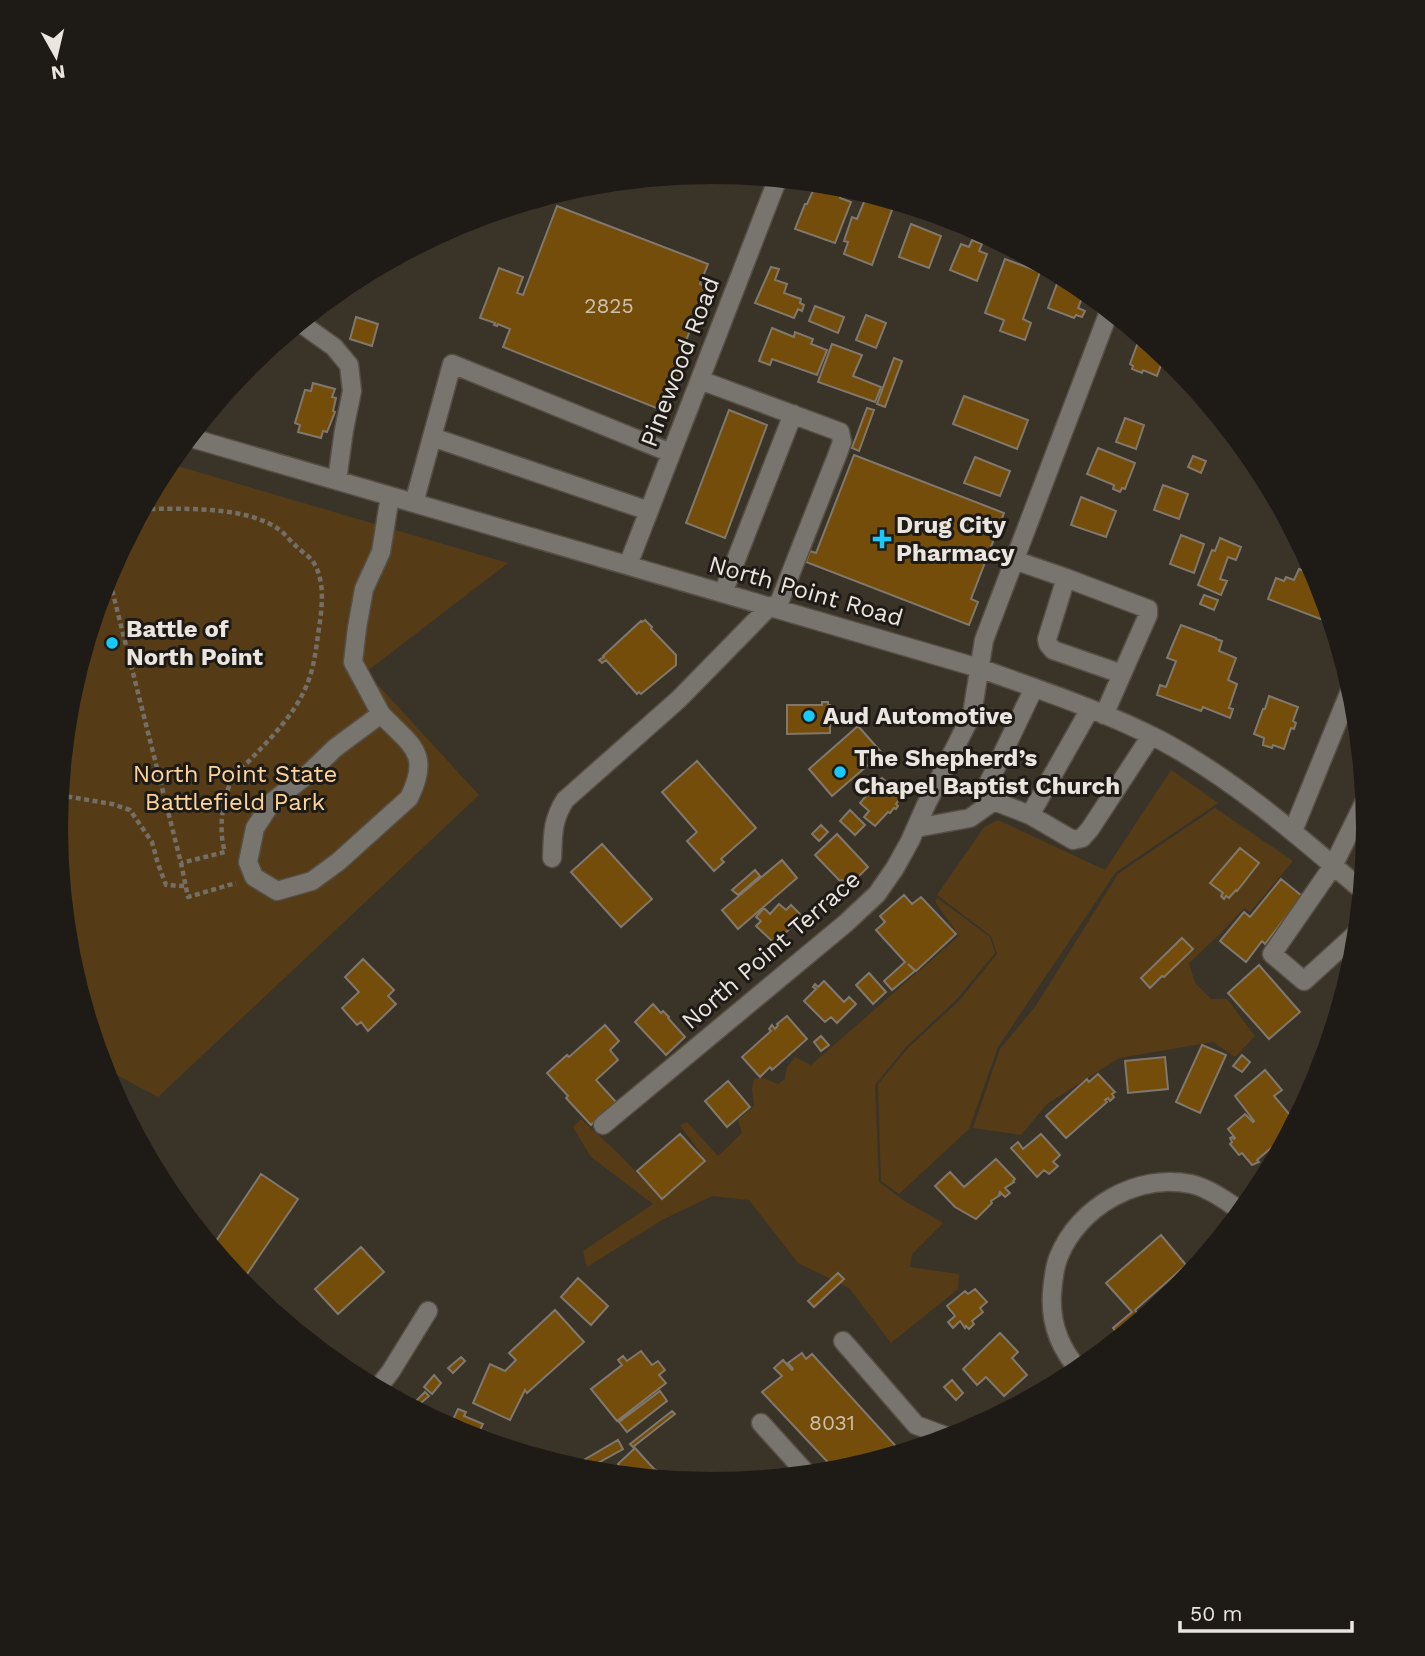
<svg xmlns="http://www.w3.org/2000/svg" width="1425" height="1656" font-family="'Work Sans',sans-serif">
<style>
.green{fill:#563c16}
.building{fill:#734d09;stroke:#81786d;stroke-width:2}
.lines{fill:none;stroke-linecap:round;stroke-linejoin:round}
.minor-casing{stroke:#564f45;stroke-width:21}
.path{stroke:#756e65;stroke-width:4.5;stroke-dasharray:5 3.5;stroke-linecap:butt}
.minor{stroke:#78746e;stroke-width:18}
.poi-dot{fill:#18cafc;stroke:#1e1b16;stroke-width:2.5}
.labels{text-anchor:middle;stroke-width:6;stroke-linejoin:round;paint-order:stroke}
.number-label{font-size:21px;fill:#ccbfa9}
.street-label{font-size:24px;fill:#eae5de;stroke:#1e1b16}
.poi-label{font-size:24px;font-weight:bold;fill:#eae5de;stroke:#1e1b16;text-anchor:start}
.park-label{font-size:24px;fill:#fdd39a;stroke:#1e1b16}
</style>
<rect width="100%" height="100%" fill="#3a3328"/>
<path class="green" d="M167 463 508 563 366 672 479 795 158 1097 102 1067 69 956 56 828 69 700 106 576Z
M1171 770 1218 803 1116 872 998 1047 969 1129 899 1194 881 1181 878 1084 909 1047 959 1001 997 954 991 936 937 895 984 827 998 820 1105 870Z
M1215 808 1293 861 1250 912 1244 908 1221 933 1189 963 1195 983 1211 999H1227L1255 1036 1235 1057 1213 1042 1119 1058 1047 1104 1021 1135 973 1128 1000 1049 1035 1007 1118 874Z
M937 898 990 937 995 953 957 999 906 1047 875 1085 879 1182 903 1200 943 1223 912 1254 910 1267 959 1274 958 1289 891 1343 849 1288 798 1263 749 1200 712 1196 662 1220 587 1267 583 1251 653 1204 591 1157 573 1127 581 1119 619 1154 662 1200 706 1161 680 1125 687 1122 718 1156 742 1133 738 1120 754 1106 752 1089 754 1079 763 1078 778 1084 785 1079 787 1067 795 1057 811 1065 959 936 935 901Z"/>
<path class="building" d="M817 182H822L843 191 840 198 851 202 835 243 795 229 805 204H807Z
M866 197 893 207 872 265 844 254 848 242 844 241 852 217 857 219Z
M557 206 708 264 700 284 707 287 677 364 683 366 676 385 669 383 659 409 503 347 510 329 498 324 497 326 494 325 495 323 480 318 499 268 523 277 517 293 523 295Z
M911 224 941 236 929 268 899 257Z
M972 240 982 244 979 251 987 254 977 281 950 270 961 244 969 247Z
M1005 259 1040 272 1023 319 1031 323 1025 340 1000 331 1004 320 985 313Z
M771 267 779 269 775 280 787 284 784 293 801 299 800 303 804 305 802 311 798 309 794 318 755 303Z
M1058 281 1070 286 1072 281 1077 283 1075 288 1085 291 1078 308 1085 311 1082 317 1076 315 1074 318 1048 308Z
M815 306 844 317 838 333 809 321Z
M866 315 886 323 876 348 856 340Z
M356 317 378 324 372 346 350 339Z
M772 328 794 337 795 332 813 339 811 344 827 350 817 375 772 359 770 365 759 361Z
M1141 334 1165 354 1157 376 1143 370 1142 373 1132 369 1133 366 1130 364Z
M832 344 862 355 853 376 881 387 875 402 818 382Z
M894 358 902 361 885 407 877 404Z
M1181 369 1193 383 1178 378Z
M313 383 335 389 332 397 336 398 333 411 335 412 327 432 323 431 321 438 298 432 300 425 295 423 305 390 311 391Z
M964 396 1028 420 1017 449 953 424Z
M867 408 874 410 859 451 852 448Z
M729 410 767 425 725 538 686 523Z
M1125 418 1144 425 1136 449 1116 442Z
M1098 448 1135 463 1125 489 1122 488 1120 492 1113 489 1114 485 1087 474Z
M854 455 1004 513 971 599 978 602 969 625 806 562 810 551 816 553Z
M1193 456 1206 461 1201 473 1188 467Z
M975 457 1010 471 1000 496 964 483Z
M1163 485 1188 494 1179 519 1154 510Z
M1081 497 1116 511 1106 537 1071 525Z
M1181 535 1204 544 1194 573 1170 564Z
M1220 538 1241 547 1236 560 1228 557 1220 579 1227 581 1221 595 1198 585 1212 550 1215 551Z
M1304 548 1310 560 1300 557Z
M1299 569 1319 577 1332 620 1331 623 1268 599 1276 578 1284 581 1286 577 1294 580Z
M1204 595 1218 600 1214 610 1200 604Z
M645 620 652 627 651 629 676 655V665L641 694 639 692 637 694 606 660 602 663 599 660 604 657 603 656 641 621 642 622Z
M1181 625 1216 638V639L1222 641 1219 651 1236 658 1228 680 1237 684 1229 708 1233 709 1230 718 1203 707 1201 711 1157 695 1160 685 1166 687 1176 661 1167 658Z
M1269 696 1298 707 1293 721 1296 723 1294 729 1291 728 1284 749 1273 745 1272 748 1263 745 1264 738 1254 734 1263 709H1265Z
M822 702H828V705H830V733L787 734V705H822Z
M858 726 882 753 832 796 809 769Z
M697 761 756 828 721 859 724 862 714 871 687 841 697 832 662 792Z
M882 778 892 786 895 783 899 786 895 790 902 796 896 804 898 806 896 809 894 808 890 813 888 812 875 826 864 817 869 811 860 803Z
M850 810 865 825 855 835 840 821Z
M821 825 828 832 819 841 812 834Z
M837 834 868 867 848 887 842 880 840 881 815 855Z
M602 844 652 899 621 927 571 872Z
M1240 848 1259 863 1237 891 1236 890 1229 898 1226 896 1224 899 1221 896 1223 893 1210 883Z
M782 860 797 878 738 929 722 910Z
M755 870 760 876 738 895 732 890Z
M1281 879 1302 896 1265 944 1262 941 1246 962 1220 941 1244 912 1250 917Z
M904 895 912 904 921 897 956 934 916 971 908 964 915 971 892 990 884 981 905 962 876 930 885 922 880 916Z
M779 904 786 910 791 905 801 915 795 921 798 923 794 927 793 926 774 943 756 926 761 921 756 917 764 908 770 914Z
M1182 938 1193 949 1164 977 1162 976 1150 988 1141 978Z
M363 959 394 990 388 996 396 1004 368 1031 361 1022 357 1025 342 1008 359 992 345 977Z
M1259 965 1300 1012 1269 1039 1228 993Z
M869 973 886 992 873 1004 856 985Z
M824 981 844 1002 849 997 856 1004 837 1023 831 1017 825 1022 804 1001 816 989 813 987 815 984 818 987Z
M653 1004 661 1013 663 1011 669 1017 668 1018 685 1037 666 1055 635 1022Z
M787 1016 807 1039 772 1070 770 1067 760 1077 742 1057 771 1031 769 1029 772 1025 775 1029 778 1025 777 1024Z
M605 1025 619 1041 610 1050 618 1060 596 1080 616 1102 591 1125 566 1098 568 1096 547 1073 567 1055 569 1057Z
M821 1036 829 1045 821 1051 814 1042Z
M1202 1045 1226 1055 1200 1113 1176 1102Z
M1242 1055 1250 1062 1242 1072 1233 1066Z
M1165 1057 1168 1089 1128 1093 1125 1061Z
M1265 1070 1282 1090 1274 1096 1295 1121 1281 1133 1284 1137 1280 1140 1281 1142 1279 1144 1278 1142 1273 1146 1275 1147 1273 1149 1271 1148 1257 1160 1259 1162 1252 1165 1242 1153 1239 1155 1230 1144 1232 1142 1230 1138 1232 1137 1234 1139 1235 1138 1228 1129 1245 1114 1253 1122 1254 1121 1235 1096Z
M1098 1074 1115 1092 1112 1094 1114 1097 1110 1101 1108 1098 1105 1100 1107 1102 1066 1138 1046 1116 1087 1079 1089 1082Z
M728 1081 750 1107 727 1127 705 1101Z
M680 1134 705 1161 662 1199 637 1171Z
M1041 1134 1060 1155 1053 1162 1058 1166 1049 1174 1044 1170 1037 1177 1011 1148 1018 1142 1023 1149Z
M996 1159 1015 1179 1013 1181 1014 1182 1005 1188 1010 1193 1005 1197 1000 1192 999 1194 1000 1195 991 1201 992 1203 976 1219 955 1207 935 1186 950 1172 964 1187Z
M261 1174 298 1199 241 1283 212 1247Z
M1161 1235 1186 1265 1135 1310 1143 1320 1121 1338 1113 1328 1132 1312 1106 1283Z
M361 1247 384 1272 338 1314 315 1289Z
M838 1273 844 1279 814 1307 808 1301Z
M578 1278 608 1306 591 1325 561 1297Z
M975 1289 987 1302 980 1308 983 1312 972 1321 974 1324 969 1329 966 1326 965 1328 960 1321 953 1328 948 1322 955 1316 947 1306 965 1291 968 1294Z
M555 1310 584 1342 527 1393 525 1390 510 1420 473 1403 490 1364 505 1371 516 1360 509 1353Z
M1000 1333 1018 1352 1012 1358 1027 1375 1004 1396 986 1377 977 1385 963 1369Z
M641 1351 652 1365 658 1361 665 1370 659 1375 666 1383 617 1421 591 1389 622 1365 618 1360 623 1356 627 1361Z
M802 1353 806 1359 812 1354 902 1453 837 1472 762 1392 782 1376 774 1368 783 1360 792 1370 793 1369 788 1363Z
M461 1357 465 1361 453 1373 448 1368Z
M348 1366 366 1381 365 1383 344 1371Z
M434 1375 441 1383 432 1394 424 1387Z
M952 1380 963 1393 956 1400 944 1387Z
M660 1391 667 1401 627 1432 619 1422Z
M425 1392 429 1396 414 1409 411 1406Z
M458 1409 466 1412 464 1416 483 1424 476 1439 461 1434 442 1424 443 1423 450 1426Z
M672 1411 675 1414 633 1447 630 1444Z
M618 1440 623 1449 587 1469 582 1461Z
M635 1448 654 1469 676 1481 630 1476 618 1464Z
M609 1466 612 1473 617 1471 619 1475 591 1472Z"/>
<g class="lines">
<defs>
<path id="minor" d="M299 322 334 347 349 365 352 391 344 430 337 480
M700 380 840 432 842 442 838 453 777 608
M188 437 979 668C1040 690 1104 711 1162 741 1235 780 1301 838 1363 891
M432 437 649 511
M414 503 452 364 671 453
M1014 560 1066 578 1047 639 1048 644 1053 650 1122 674
M628 565 778 178
M1066 578 1148 609V615L1104 715
M723 593 793 414
M1090 709 1030 815 1073 840 1082 838 1090 829 1151 736
M381 714C410 745 432 752 409 798L338 862 312 881 277 891 254 877 248 862 255 828 272 802 307 775 335 748 381 714 353 662 357 628 364 589 381 552 390 496
M1030 815 994 801 988 794V784L1034 688
M916 828 970 818 994 801
M1293 831 1352 686
M552 858C553 834 552 821 565 800L679 699 770 606
M1359 931 1304 981 1272 954 1333 866 1366 799
M1314 1087H1315
M603 1125 846 923 877 894 895 868 910 841 926 805 972 714 984 640 1110 309
M248 1292 249 1291
M843 1341 916 1425 951 1438
M1080 1371C1060 1349 1050 1323 1052 1293 1053 1281 1054 1267 1059 1256 1079 1207 1137 1173 1191 1184 1206 1187 1230 1202 1242 1213
M377 1389 391 1371 428 1311
M761 1423 808 1475"/>
</defs>
<use href="#minor" class="minor-casing"/>
<path class="path" d="M142 509C182 509 248 505 281 531 287 536 291 542 296 546 302 552 312 558 315 565 325 583 322 609 319 628 315 655 314 674 300 699 287 722 268 741 250 760 245 765 238 769 235 775 222 794 218 831 225 852L181 863
M108 574 181 863 188 897 236 883
M59 795 112 804 130 810 152 842 158 864 166 885 185 886"/>
<use href="#minor" class="minor"/>
</g>
<g class="poi-dot">
<path d="M878.5 528.5h7v7h7v7h-7v7h-7v-7h-7v-7h7z"/>
<circle cx="112" cy="643" r="7"/>
<circle cx="809" cy="716" r="7"/>
<circle cx="840" cy="772" r="7"/>
</g>
<g class="labels">
<g class="number-label">
<text x="609" y="313">2825</text>
<text x="832" y="1430">8031</text>
</g>
<g class="street-label">
<text transform="translate(680 362) rotate(-69)" y="8">Pinewood Road</text>
<text transform="translate(806 591) rotate(16)" y="8">North Point Road</text>
<text transform="translate(771 950) rotate(-41)" y="8">North Point Terrace</text>
</g>
<g class="poi-label">
<text x="896" y="533">Drug City<tspan x="896" dy="28">Pharmacy</tspan></text>
<text x="126" y="637">Battle of<tspan x="126" dy="28">North Point</tspan></text>
<text x="823" y="724">Aud Automotive</text>
<text x="854" y="766">The Shepherd’s<tspan x="854" dy="28">Chapel Baptist Church</tspan></text>
</g>
<g class="park-label">
<text x="235" y="782">North Point State<tspan x="235" dy="28">Battlefield Park</tspan></text>
</g>
</g>
<path d="M0 0H1425V1656H0ZM68 828a644 644 0 1 1 1288 0a644 644 0 1 1-1288 0Z" fill="#1e1b16" fill-rule="evenodd"/>
<g transform="translate(56 56) rotate(172)" stroke="#1e1b16" stroke-width="5" paint-order="stroke">
<path d="M0-5L12 26L0 18L-12 26Z" fill="#eae5de"/>
<text y="-10" font-size="19" font-weight="bold" text-anchor="middle" fill="#eae5de">N</text>
</g>
<path d="M1180 1621v10h172v-10" fill="none" stroke="#eae5de" stroke-width="3.5"/>
<text x="1190" y="1621" font-size="21" fill="#eae5de" stroke="#1e1b16" stroke-width="5" paint-order="stroke">50 m</text>
</svg>
